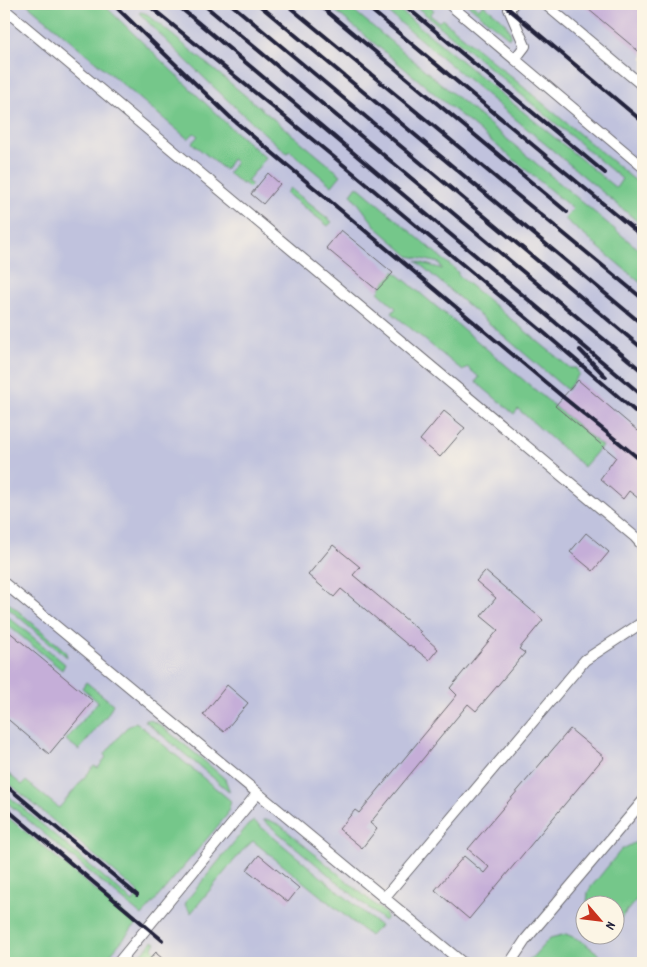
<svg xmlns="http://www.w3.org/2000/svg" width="647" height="967" font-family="Dekko,sans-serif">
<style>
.industrial{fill:#c0c2dd;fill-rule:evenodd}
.green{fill:#74c78a;stroke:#4b7462}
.building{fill:#c5aed8}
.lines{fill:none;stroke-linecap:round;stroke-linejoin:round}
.service-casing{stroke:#6a686e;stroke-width:12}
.service{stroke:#fff;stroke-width:10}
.rail{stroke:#22223b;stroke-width:4}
</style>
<rect width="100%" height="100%" fill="#fcf5e5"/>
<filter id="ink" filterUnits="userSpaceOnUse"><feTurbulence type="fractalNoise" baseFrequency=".02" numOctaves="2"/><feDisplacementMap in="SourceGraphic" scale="10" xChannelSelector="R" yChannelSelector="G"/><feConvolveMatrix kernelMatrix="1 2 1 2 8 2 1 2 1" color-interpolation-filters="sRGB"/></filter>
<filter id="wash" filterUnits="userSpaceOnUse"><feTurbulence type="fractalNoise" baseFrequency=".0096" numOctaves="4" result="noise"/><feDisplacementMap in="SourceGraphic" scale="20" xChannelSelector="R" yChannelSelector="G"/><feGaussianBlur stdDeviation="1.12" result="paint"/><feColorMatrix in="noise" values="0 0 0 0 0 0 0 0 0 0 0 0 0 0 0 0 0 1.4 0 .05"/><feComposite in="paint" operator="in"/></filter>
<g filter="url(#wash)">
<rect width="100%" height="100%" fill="#f0e9cd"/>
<path class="industrial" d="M4 4H643V963H4ZM584 904H614V934H584Z"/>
<path class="green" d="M27 4H103L231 128 266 158 247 181 252 185 249 188 244 183 242 184 228 173 236 162 232 159 225 170 192 143 198 136 194 133 188 139Z
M327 4H346L643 253V285L565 219 573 209Z
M378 4H392L616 188 622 179 413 4H426L434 10 430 15 439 22 442 19 643 187V226Z
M467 4H472L479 9 483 4C493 13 510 22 511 37L509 38Z
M141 12 147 14 341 175 332 186 290 151 287 153C235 109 187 62 139 13Z
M357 186 457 271 459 276 570 368H576L579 374 567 390 416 261 442 269 439 263 409 256 377 228 351 194Z
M290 188 332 222 328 226 286 193Z
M394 271 602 446 584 467 518 409 514 414 476 382 479 377 467 367 463 371 392 313 396 308 378 292 381 289 380 288Z
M4 599 63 649 66 653 67 657 4 605Z
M4 613 65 664 62 670 10 627 7 630 4 627Z
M86 682 113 704 108 714 79 750 66 740 98 702 82 688Z
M144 720H150L160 725 201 758 225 779 230 792Z
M136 722 231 801 227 815 142 916 4 800V792L133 902 139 893 4 779V770L22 785 26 781 59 808 94 766 98 768 106 757 104 755 126 728Z
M4 814 136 924 103 963H4Z
M263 820H269L280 825 385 913 387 918 384 921Z
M254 821 380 926 370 936 253 841 242 851 191 913 185 905 187 900 248 825Z
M643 841V896L636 900 615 925 614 904H587L588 892 591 887 621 850 634 843Z
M566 934 580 940 599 954 591 963H527L550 938Z
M153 941 156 943 152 948 156 952 146 963H133Z"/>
<g id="blocks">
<path class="building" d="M582 4H643V55Z
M268 173 280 184 263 204 251 194Z
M341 230 393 273 377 290 326 248Z
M578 380 638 431 643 425V502L629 491 623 499 600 479 616 457 555 406Z
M444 411 465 428 440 457 420 440Z
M586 533 609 552 593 571 570 552Z
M333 545 360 567 353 575 421 632 420 633 438 649 429 660 410 645 409 646 341 589 334 597 308 575Z
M485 571 543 620 519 649 525 653 476 711 468 704 370 823 377 829 362 848 339 829 355 810 359 813 457 695 450 688 498 630 481 616 496 598 476 581Z
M7 630 93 701 49 754 4 716V634Z
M227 685 248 703 224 732 203 715Z
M570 729 604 757 469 919 435 890 464 856 484 873 489 867 468 849Z
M259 855 299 888 288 902 247 870Z
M156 952 157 954 168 963H146Z"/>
</g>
</g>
<g filter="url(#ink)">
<use href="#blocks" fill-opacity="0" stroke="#6a686e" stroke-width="1"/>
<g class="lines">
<defs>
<path id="service" d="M449 4 643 167
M513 4 509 9 525 46 515 59
M545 4 643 86
M4 9 635 537 643 546
M4 583 463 963
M384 898 585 660 643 622
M118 963 257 794
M510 963 526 939 643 801"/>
</defs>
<use href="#service" class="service-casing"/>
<use href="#service" class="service"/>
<path class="rail" d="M113 4 231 118 563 397 643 462
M147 4 352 172 542 331 643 418
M176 4 643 396
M203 4 643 372
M231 4 643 349
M258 4 643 325
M286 4 643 299
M318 4 567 212
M364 4 643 237
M403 4 605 173
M503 4 643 122
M580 350 606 377
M4 784 137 895
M4 807 162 940"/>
</g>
</g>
<rect width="647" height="967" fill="none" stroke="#fcf5e5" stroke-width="20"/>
<g transform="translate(600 920) rotate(118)"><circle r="24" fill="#fcf5e5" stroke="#a5a1a1"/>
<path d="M0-4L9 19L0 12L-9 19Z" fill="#c8321e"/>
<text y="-8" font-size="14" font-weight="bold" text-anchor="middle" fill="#22223b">N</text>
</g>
</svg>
